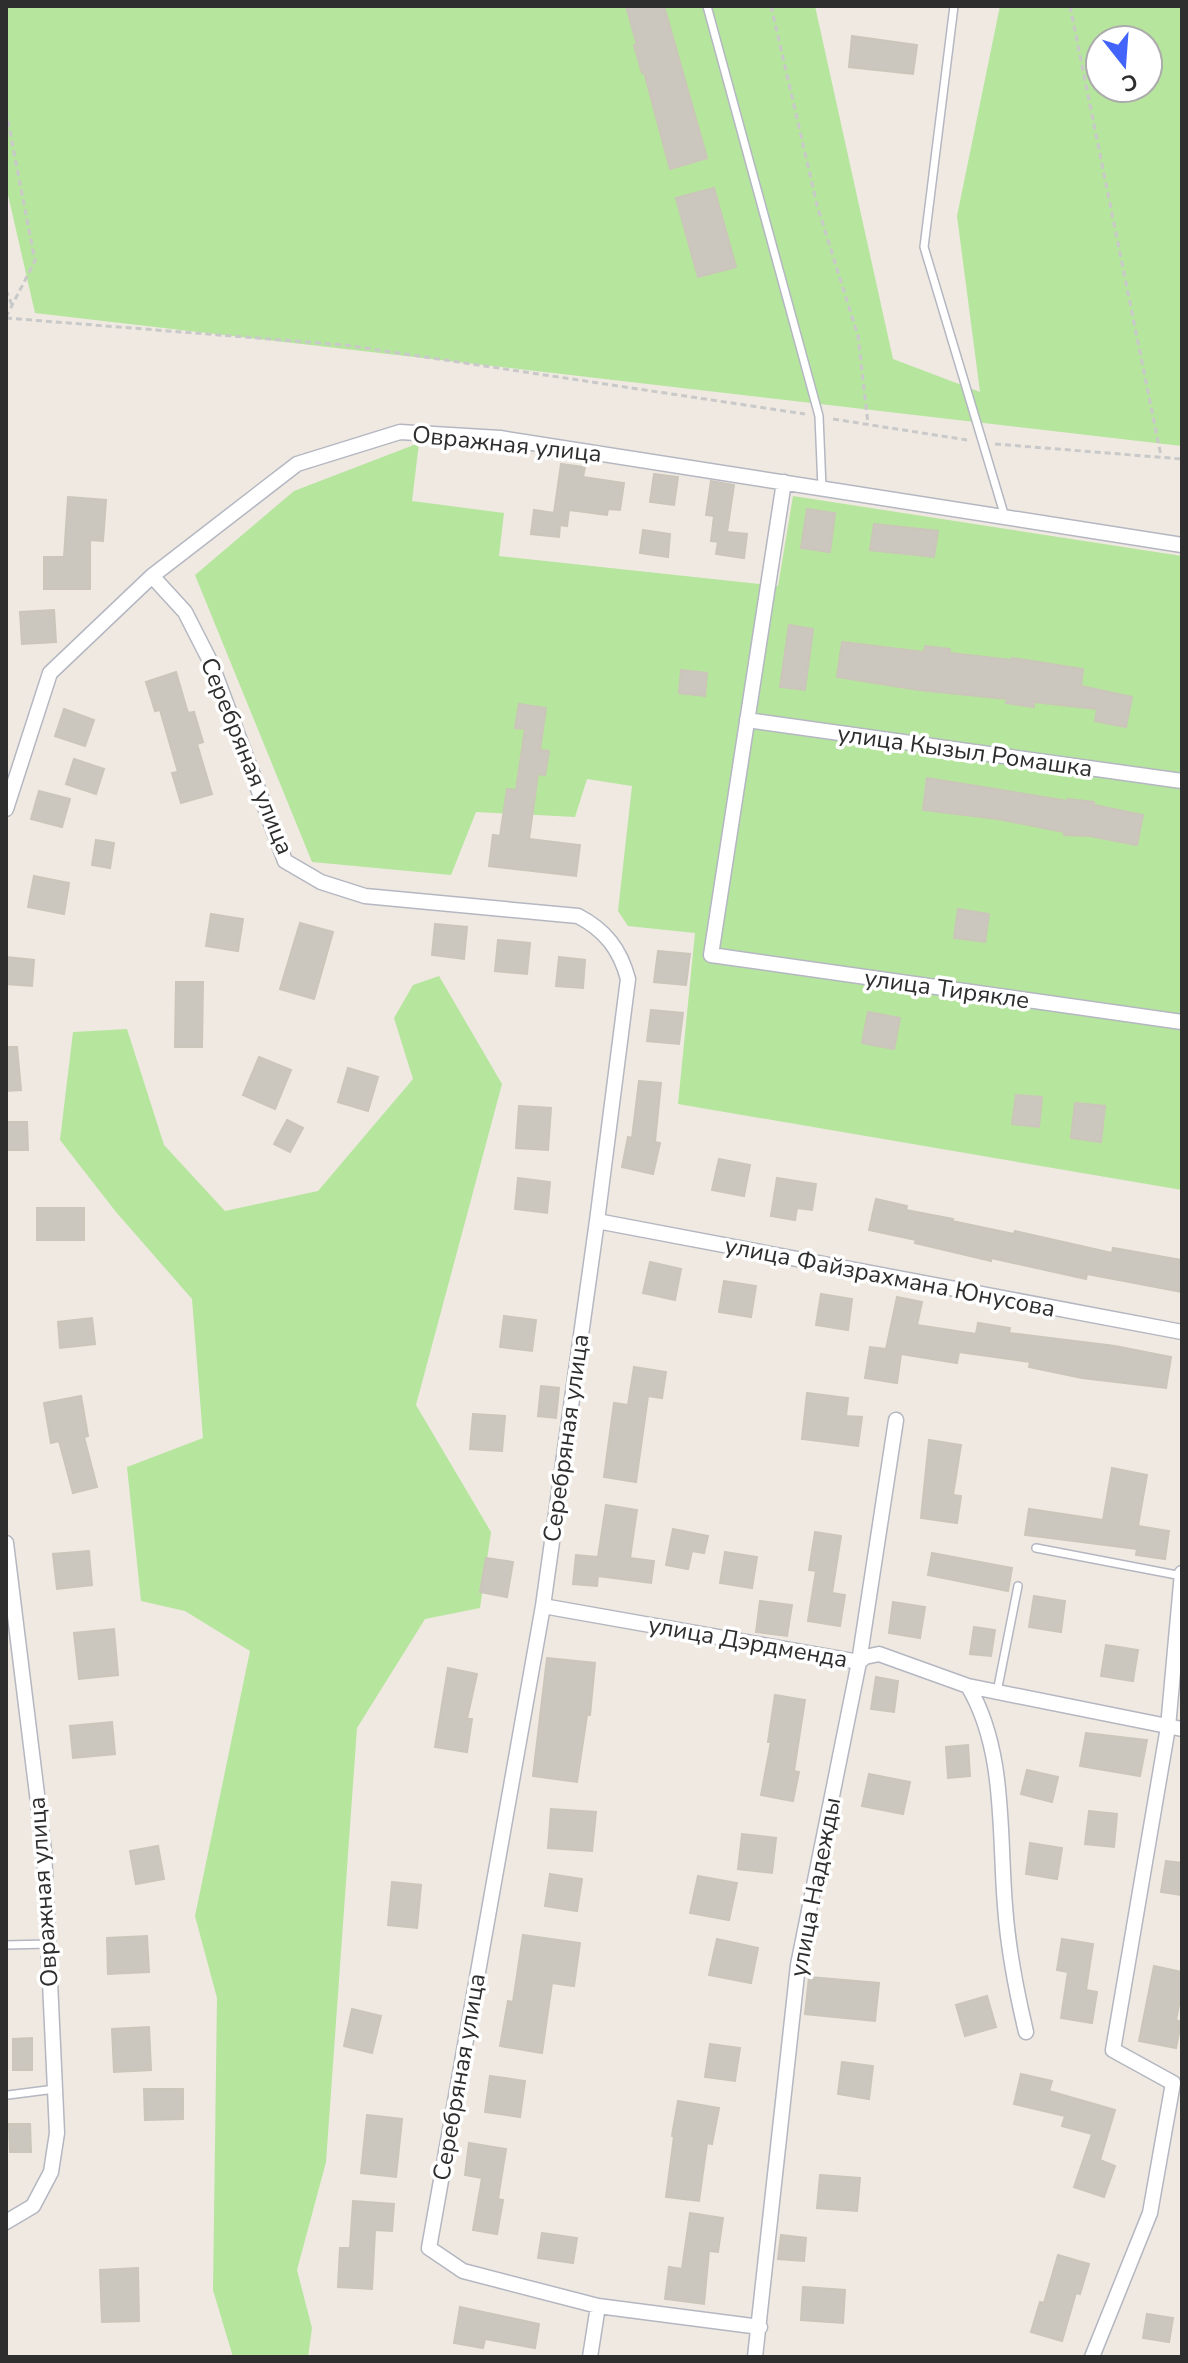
<svg xmlns="http://www.w3.org/2000/svg" width="1188" height="2363" font-family="'Nunito Sans',sans-serif">
<style>
.green{fill:#b6e59e;fill-rule:evenodd}
.building{fill:#cbc7bf;stroke:#cbc5ba;stroke-width:2}
.lines{fill:none;stroke-linecap:round;stroke-linejoin:round}
.lane-casing{stroke:#b4b7c1;stroke-width:10}
.street-casing{stroke:#b4b7c1;stroke-width:17}
.path{stroke:#c9c9c9;stroke-width:3;stroke-dasharray:6 4;stroke-linecap:butt}
.lane{stroke:#fff;stroke-width:7}
.street{stroke:#fff;stroke-width:14}
.labels{text-anchor:middle;stroke-width:7;stroke-linejoin:round;paint-order:stroke}
.street-label{font-size:24px;fill:#2e2e2e;stroke:#fff}
</style>
<rect width="100%" height="100%" fill="#efe9e1"/>
<path class="green" d="M6 6H815L893 359 980 392 957 216 1000 6H1182V446L35 313 6 186ZM1100 40H1148V88H1100Z
M419 443 412 501 504 513 499 556 778 586 793 496 1182 556V1190L678 1104 695 933 628 926 618 911 632 786 587 779 575 817 476 812 451 875 312 862 195 575 294 491Z
M439 976 502 1084 416 1405 491 1532 480 1608 425 1619 357 1728 326 2162 297 2270 312 2328 308 2357H233L213 2290 217 1998 195 1916 250 1651 185 1611 141 1601 127 1467 203 1438 192 1299 116 1212 60 1140 73 1032 127 1029 164 1145 225 1211 318 1191 413 1079 394 1018 413 985Z"/>
<path class="building" d="M626 6H664L707 158 670 169 644 72 642 73 634 45H637Z
M852 36 917 45 913 74 849 67Z
M714 188 736 267 698 277 676 198Z
M561 464 585 467 583 477 624 483 620 510 608 509 607 515 569 510 567 526 560 525 559 537 531 534 534 510 554 513Z
M654 474 678 477 674 505 650 502Z
M711 481 734 485 727 532 747 534 744 558 716 554 718 542 711 541 714 516 706 515Z
M68 497 106 500 103 541 90 540V589H44V557H64Z
M807 509 835 513 830 552 801 548Z
M874 524 938 531 934 557 870 550Z
M643 530 670 534 668 557 640 553Z
M54 610 56 642 22 644 20 612Z
M789 625 813 629 805 690 780 687Z
M842 642 924 652 925 646 950 649 949 653 1012 660V658L1083 669 1081 686 1132 697 1126 727 1095 721 1097 709 1034 702V707L1006 703 1007 699 919 690 837 677Z
M681 670 707 673 705 696 679 693Z
M176 672 188 713 194 712 203 742 197 744 212 794 181 803 172 773 178 772 160 710 155 711 146 682Z
M519 704 546 708 540 750 549 751 545 775 538 774 529 839 580 845 576 876 489 866 493 835 500 836 507 789 516 790 525 729 515 728Z
M64 709 94 720 85 746 55 736Z
M74 759 104 769 96 794 66 784Z
M927 778 1068 801V799L1094 802V805L1143 815 1137 845 1090 836 1064 835V832L998 819 923 810Z
M39 791 70 799 62 827 31 819Z
M96 840 114 843 110 868 92 865Z
M34 876 69 883 64 914 28 907Z
M958 909 989 914 985 942 954 938Z
M211 914 243 919 238 951 206 946Z
M300 923 333 932 314 999 280 989Z
M435 924 467 927 464 959 432 955Z
M498 940 530 943 527 974 495 971Z
M658 951 690 954 686 985 654 982Z
M6 957 34 960 32 986 6 984Z
M559 957 585 960 583 988 556 986Z
M176 982H203L202 1047H175Z
M651 1010 683 1013 679 1044 647 1041Z
M868 1012 900 1018 894 1049 862 1043Z
M6 1047H17L21 1090 6 1091Z
M259 1057 291 1070 275 1109 243 1095Z
M348 1068 378 1077 368 1111 338 1102Z
M639 1081 661 1083 655 1142 660 1143 653 1174 622 1167 628 1137 632 1138Z
M1016 1095 1042 1097 1039 1127 1012 1124Z
M1075 1103 1105 1106 1101 1142 1071 1138Z
M519 1106 551 1108 548 1150 516 1148Z
M287 1120 303 1128 290 1152 274 1144Z
M6 1122H27L28 1150H6Z
M719 1159 750 1165 744 1196 712 1190Z
M518 1178 550 1182 547 1213 515 1209Z
M777 1178 816 1184 812 1210 797 1208 795 1220 771 1216Z
M876 1199 907 1206 906 1210 953 1219 952 1221 1014 1234 1015 1231 1112 1253 1113 1248 1182 1260V1292L1087 1274 1086 1279 991 1258V1261L915 1243 916 1240 869 1230Z
M37 1208H84V1240H37Z
M650 1262 681 1269 675 1300 643 1293Z
M724 1281 756 1286 751 1317 719 1312Z
M821 1294 852 1299 848 1330 816 1325Z
M897 1297 922 1302 917 1325 976 1334 978 1323 1010 1328 1009 1333 1115 1346 1171 1357 1166 1388 1082 1378 1029 1367 1030 1362 959 1352 957 1363 901 1354 897 1383 865 1378 870 1347 886 1349Z
M504 1316 536 1320 532 1351 500 1347Z
M92 1318 95 1344 60 1348 58 1322Z
M634 1367 666 1372 662 1398 648 1396 636 1482 604 1477 614 1403 628 1405Z
M541 1386 559 1388 556 1418 538 1416Z
M807 1393 848 1398 846 1416 862 1417 858 1446 802 1439Z
M81 1396 88 1436 84 1437 97 1487 73 1493 59 1441 51 1443 44 1403Z
M473 1414 505 1416 502 1451 470 1449Z
M929 1440 961 1445 953 1495 961 1496 957 1523 921 1518Z
M1112 1468 1147 1475 1138 1526 1169 1531 1165 1559 1136 1555 1137 1549 1025 1535 1029 1509 1103 1520Z
M606 1505 637 1510 630 1558 654 1561 651 1583 598 1576 597 1586 573 1584 576 1555 598 1557Z
M673 1529 708 1536 704 1553 692 1551 688 1569 666 1565Z
M815 1532 841 1536 832 1593 845 1595 840 1626 808 1621 816 1571 809 1570Z
M89 1551 92 1585 57 1589 53 1554Z
M725 1552 757 1557 752 1588 720 1583Z
M932 1553 1012 1568 1008 1591 928 1575Z
M486 1558 513 1562 507 1597 480 1592Z
M1034 1596 1065 1601 1061 1632 1029 1627Z
M760 1601 792 1605 787 1636 756 1632Z
M893 1602 925 1607 920 1638 889 1633Z
M974 1627 995 1630 991 1656 970 1654Z
M114 1629 118 1675 79 1679 74 1633Z
M1106 1645 1138 1650 1133 1681 1101 1676Z
M547 1658 595 1663 590 1715H587L577 1782 533 1776Z
M448 1668 477 1674 467 1719H472L467 1752 435 1747Z
M876 1677 898 1681 894 1712 871 1709Z
M775 1695 805 1700 794 1771 799 1772 793 1801 761 1795 771 1742H768Z
M112 1722 115 1754 73 1758 70 1726Z
M1086 1733 1147 1740 1140 1776 1080 1766Z
M968 1745 970 1776 948 1778 946 1747Z
M1027 1770 1058 1777 1052 1802 1021 1794Z
M869 1774 910 1782 903 1814 862 1806Z
M551 1809 596 1812 592 1851 548 1848Z
M1089 1811 1117 1814 1114 1847 1085 1844Z
M742 1834 776 1838 772 1873 738 1869Z
M1030 1843 1062 1848 1057 1879 1026 1874Z
M158 1846 164 1879 136 1884 130 1851Z
M1166 1861 1182 1863V1895L1161 1892Z
M550 1874 582 1879 577 1911 545 1906Z
M698 1876 737 1883 729 1920 690 1913Z
M392 1882 421 1885 417 1928 388 1925Z
M523 1935 580 1943 574 1986 552 1983 542 2053 500 2046 508 2001 513 2002Z
M147 1936 149 1972 108 1974 107 1938Z
M717 1939 758 1948 751 1983 709 1975Z
M1062 1939 1093 1944 1086 1990 1097 1992 1092 2023 1061 2018 1068 1972 1057 1970Z
M1154 1966 1182 1972V1990L1176 2020 1181 2022 1176 2048 1139 2041Z
M809 1977 879 1983 875 2021 805 2014Z
M987 1996 996 2027 965 2036 956 2005Z
M352 2009 381 2016 372 2053 344 2046Z
M149 2027 151 2070 114 2072 112 2029Z
M32 2038V2070H13V2039Z
M710 2044 740 2048 735 2081 705 2077Z
M842 2062 873 2066 869 2099 838 2094Z
M1021 2074 1052 2081 1049 2091 1115 2110 1100 2160 1115 2166 1104 2197 1074 2187 1092 2134 1062 2126 1065 2116 1014 2104Z
M490 2076 525 2081 520 2117 485 2112Z
M144 2089H183V2119L145 2120Z
M678 2101 719 2108 712 2144 707 2143 699 2201 666 2197 674 2137 672 2136Z
M367 2115 402 2119 396 2177 361 2173Z
M9 2124H30L31 2152H10Z
M469 2143 506 2149 498 2199 503 2200 497 2234 473 2230 482 2178 465 2175Z
M820 2175 860 2178 857 2211 817 2208Z
M353 2201 394 2204 392 2231 375 2230 372 2289 338 2287 340 2248H350Z
M690 2213 723 2218 718 2252 709 2251 704 2304 665 2299 669 2267 682 2269Z
M542 2233 577 2238 573 2263 538 2258Z
M781 2235 806 2238 804 2261 778 2259Z
M1058 2255 1089 2264 1080 2294 1076 2293 1062 2341 1031 2332 1040 2302 1044 2303Z
M138 2268 139 2321 102 2322 100 2270Z
M803 2287 845 2290 843 2323 801 2320Z
M460 2307 539 2324 535 2348 485 2339 483 2348 454 2343Z
M1147 2314 1173 2318 1169 2342 1143 2338Z"/>
<g class="lines">
<defs>
<path id="lane" d="M707 6 819 416 822 488
M954 6 924 247 1005 517
M1036 1548 1182 1576
M997 1692 1018 1586
M6 1945 48 1944
M8 2095 55 2089"/>
<path id="street" d="M784 482 711 955 1182 1022
M152 576 185 612 211 663 285 861 321 882 365 896 578 916C605 930 620 949 628 979L597 1221 543 1606 429 2248 463 2271 598 2306 760 2327
M747 720 1182 781
M6 809 50 673 152 576 297 464 400 432 500 438 1182 545
M597 1221 1182 1332
M6 1543 44 1851 57 2133 51 2172 33 2206 6 2222
M543 1606 859 1662 865 1657 879 1654 968 1686 1182 1729
M968 1686C1006 1750 999 1833 1005 1906 1008 1949 1016 1990 1026 2032
M590 2357 598 2306
M755 2357 798 1965 859 1662 896 1420
M1092 2357 1150 2213 1173 2083 1113 2050 1168 1727 1182 1573"/>
</defs>
<use href="#lane" class="lane-casing"/>
<use href="#street" class="street-casing"/>
<path class="path" d="M771 6 817 205 858 336 868 424
M1070 6 1161 456
M6 111 35 261 6 317
M6 290 12 305
M6 318 345 345 805 414
M833 419 967 440
M995 444 1182 459"/>
<use href="#lane" class="lane"/>
<use href="#street" class="street"/>
</g>
<g class="labels">
<g class="street-label">
<text transform="translate(507 444) rotate(6)" y="8">Овражная улица</text>
<text transform="translate(965 751) rotate(8)" y="8">улица Кызыл Ромашка</text>
<text transform="translate(247 756) rotate(68)" y="8">Серебряная улица</text>
<text transform="translate(947 989) rotate(8)" y="8">улица Тирякле</text>
<text transform="translate(890 1277) rotate(11)" y="8">улица Файзрахмана Юнусова</text>
<text transform="translate(566 1438) rotate(-82)" y="8">Серебряная улица</text>
<text transform="translate(748 1642) rotate(10)" y="8">улица Дэрдменда</text>
<text transform="translate(815 1887) rotate(-79)" y="8">улица Надежды</text>
<text transform="translate(43 1892) rotate(-94)" y="8">Овражная улица</text>
<text transform="translate(459 2077) rotate(-80)" y="8">Серебряная улица</text>
</g>
</g>
<rect width="1188" height="2363" fill="none" stroke="#2e2e2e" stroke-width="16"/>
<g transform="translate(1124 64) rotate(163)"><circle r="38" fill="#ffffff" stroke="#ababab" stroke-width="2"/>
<path d="M0-6L14 30L0 20L-14 30Z" fill="#4264fb"/>
<text y="-12" font-size="22" font-weight="bold" text-anchor="middle" fill="#2e2e2e">С</text>
</g>
</svg>
